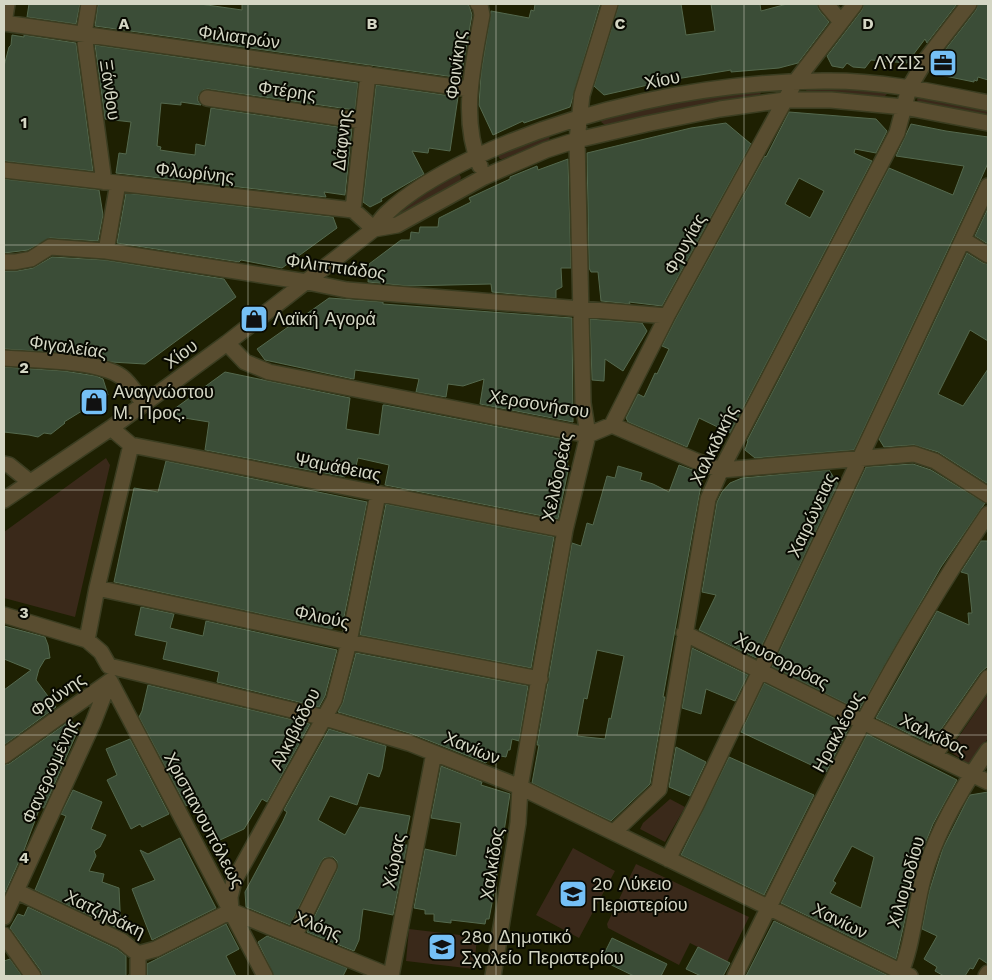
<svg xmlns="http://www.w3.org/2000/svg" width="992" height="980" font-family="'Work Sans',sans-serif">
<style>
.green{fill:#3a291a}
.building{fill:#3b4d37;stroke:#54694e;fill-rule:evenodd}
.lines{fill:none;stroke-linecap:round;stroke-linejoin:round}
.minor-casing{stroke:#3b3d21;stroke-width:18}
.minor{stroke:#594d30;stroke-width:15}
.grid{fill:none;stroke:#d4d6c4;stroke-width:1;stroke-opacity:0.55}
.labels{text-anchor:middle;stroke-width:4;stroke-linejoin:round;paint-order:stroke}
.street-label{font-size:18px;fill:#d4d6c4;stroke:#080901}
.poi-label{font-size:18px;fill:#d4d6c4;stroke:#080901;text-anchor:start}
.grid-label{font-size:16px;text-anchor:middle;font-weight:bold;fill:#d4d6c4;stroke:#080901;stroke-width:4;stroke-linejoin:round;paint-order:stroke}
</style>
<rect width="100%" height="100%" fill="#1e2002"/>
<path class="green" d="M808 86 886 91 887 94 883 98 807 93 806 91Z
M761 92 760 95 758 97C706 103 656 113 605 125L601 122 603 118 716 93Z
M918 97 988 108V116L919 103 917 100Z
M550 135 549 141 502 159H500L498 156 499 152Z
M456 174H459L461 177 460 181 396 219 394 215 420 196Z
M106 458 110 465 75 617 4 598V532Z
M988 694V738L970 765 949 751Z
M670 799 685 807 665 842 640 829 643 823Z
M573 848 615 871 579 938 536 915Z
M636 864 749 917 727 962 690 943 679 965 608 928 607 924Z
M409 929 477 937 474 969 406 961Z"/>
<path class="building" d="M29 4H80L76 24 27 17Z
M98 4H200L242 10V4H464L469 5 472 15 461 78 95 26Z
M535 4H600L570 107 524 123 523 121 493 135 479 105 481 73 491 11 529 18 531 10 534 11Z
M619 4H681L686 35 715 31 711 4H760L761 11 787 4H817L819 10 829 22 798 63 779 68 731 72V70L670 80 604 95 594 86Z
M864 4H957L927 43 925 39 907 63 871 60 865 68 853 67 847 63 843 68 832 66 827 56 862 10Z
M978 4H988V80L978 77 977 81 974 80V82L940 75 935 63 976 10Z
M12 35 24 37V35L76 43 93 171 4 161V66L9 47 11 45Z
M95 45 358 83 355 110 208 89 203 90 198 96V101L201 105 181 102V105L161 103 157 146 161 147 160 150 180 153 195 155 196 144 205 146 211 108 352 129 345 195 324 192 326 197 116 173 119 153 126 154 131 122 105 119Z
M376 85 458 97 450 151 429 148 428 153 412 151 424 174 381 199 382 201 370 207 363 202Z
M789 112 876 119 887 131 876 153 855 149 854 153 872 161 730 433 699 418 687 447 628 422 626 418 638 394 644 397 655 373 657 374 669 349 662 346 675 320 765 156 766 157ZM799 178 824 191 810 218 785 204Z
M726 123 751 144 662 306 629 302 630 304 601 301 598 272H591L589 268 587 153 691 128Z
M911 124 946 131 988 137V163L980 181 854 450 755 458 745 450 748 441H747L889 168 953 195 964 166 896 156Z
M568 159 571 268H561L562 287 556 290V298L492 292 491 284 408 286 368 282 369 264 401 240H410L411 232 419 233 420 227H438L439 218 471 202 469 198 510 179V177L537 166 538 170Z
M4 179 99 190 103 215 98 241 50 238 28 250 4 253Z
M126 193 333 217 337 228 282 268 241 260 239 262 117 243Z
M988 208V244L975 236Z
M967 253 983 263 988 264V341L970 330 938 394 963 406 988 369V484L938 452 914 445 884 447 879 439Z
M52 257 105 260 224 279 236 297 145 364 111 362 100 358 66 353 4 349V271H17L33 268Z
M329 298 383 302V304L572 318 573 422 480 404 484 379 463 386 448 384 446 397 416 392 419 379 355 370 354 379H353L265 360 257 349Z
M590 319 642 323 647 331 623 371 605 359 604 381 592 380Z
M4 367 64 371 96 376 103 379 108 395 64 422 65 423 51 434 44 433 38 437 29 435 4 432Z
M225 372 350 398 346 429 379 435 383 405H385L571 441 567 466H569L558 519 385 485 389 465 358 458 356 466 347 464 345 477 205 450 209 422 166 415Z
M166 461 367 502 343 622 331 629 114 582 134 488 158 492Z
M913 464 931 470 985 503 941 567 859 710 772 667 866 467Z
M679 465 703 474 663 697H665L650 784 611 821 532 783 539 745H537L572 543 581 546 587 523 593 525 607 476 615 478 618 466 642 473 640 480 653 484 669 492ZM597 650 624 656 611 719 609 718 605 739 577 736 584 698 587 699Z
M829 470 838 484 756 658 699 630 716 595 702 592 717 502 722 492 730 483 742 478Z
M386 504 554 537 531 668 360 635Z
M981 541H988V666L980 673 931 744 876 718 937 611 969 625 968 613H972L968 574 961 572Z
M141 607 174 614 170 628 203 636 206 621 337 650 325 696 319 707 217 682 219 672 163 659 167 642 135 635Z
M4 626 45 637 48 645 50 658 45 659 39 669 36 680 56 707 4 745V690L31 670 4 659Z
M692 648 748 675 735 701 706 689 701 714 682 708Z
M356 653 528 686 519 741 512 739 510 750H508L506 757 490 754 486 763 412 734 338 712 343 702Z
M764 683 850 726 826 772 741 732Z
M148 685 310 724 267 802 262 799 244 829 220 840 214 829 209 831 195 801 186 806 139 717 142 711Z
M71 720 78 730 44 808 40 807 24 850 4 895V765L9 764Z
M329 729 386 746 382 769 379 777 368 773 357 805 330 796 318 820 345 835 360 807 410 816 404 845H407L393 915 363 909 359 940 354 951 307 932 337 870V861L333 857 324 858 321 862 290 925 246 907 245 892 283 821 287 812 284 810Z
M867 734 957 780 933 824 919 859 896 959 781 903ZM852 846 874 857 861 908 830 893 836 883 833 881Z
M130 739 169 814 142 827 140 824 131 829 107 780 117 775 106 749Z
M676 747 706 762 690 796 669 787Z
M729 757 814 795 764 895 681 855Z
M441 766 482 782 481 785 510 794 495 887 489 919H486L485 924 451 920V923L434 921V914H425V910L414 908 425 849 456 856 461 823 431 818Z
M73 790 102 802 91 829 106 835 100 847 94 851 96 856 89 871 104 874 102 882 119 888 121 930 35 890 66 816 61 814Z
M988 792V964L979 958 973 969 970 968 965 976H944L935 971 937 967 924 959 937 936 922 929 929 892 943 848 967 800 970 795Z
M180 838 216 908 152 940 132 889 155 880 140 850 148 854Z
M28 907 117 949 126 956V976L129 975V976H42L41 971 10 928 18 914 24 916Z
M774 921 889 976H746Z
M226 924 239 949 226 956 236 976H147V964Z
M267 936 347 968 343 976H274L258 942Z
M612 938 667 964 661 976H634L601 960Z
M698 947 730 963 723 976H701L686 969Z
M10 959 22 976H4V961Z"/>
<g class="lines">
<defs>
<path id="minor" d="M89 4 84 34 104 182
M478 4 480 5 482 15C473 66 460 117 480 166
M826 4 841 22
M4 23 469 89
M4 23 7 4
M207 98 362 121
M4 170 353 210 374 229
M353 210 368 74
M374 229 397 225 484 177 546 150 577 140 646 124 720 109 785 100H831L904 107 988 123
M964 240 988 255
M106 251 118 183
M4 262H15L31 259 50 247 106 251 307 282 347 290 667 316
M227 343 245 362 269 372 588 435 612 425 696 461 721 470 914 454 935 461 988 495
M4 358C33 360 99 360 122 377 130 383 137 395 144 404
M612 425 667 316 795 82 855 4
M111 428 131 445 565 530
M4 464 9 465 30 482
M4 500 111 428 227 343 374 229C378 224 382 217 388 212 410 191 444 172 471 159 576 109 707 82 823 81 879 80 934 92 988 103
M97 588 349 642 540 679
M4 615 87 640 101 652 109 666 325 718 409 743 520 787 910 976
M684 633 863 722 988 782
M87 640 97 588 131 445
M4 756 110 681 265 976
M934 756 988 678
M614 832 659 789 708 499 721 470 897 133 909 88 927 58 969 4
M668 859 696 805 760 671 988 186
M16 891 122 941 138 954 156 949 231 911
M231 910 230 897 234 881 334 700 349 642 378 494
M231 911 390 976
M4 917 93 723 109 682
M4 935 33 976
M294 937 329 866
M138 976V954
M391 976 434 753
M493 976 518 823 520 787 565 530 588 435 583 403 577 140 582 95 610 4
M735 976C812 819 889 659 988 514
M899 976C912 950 915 908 923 879 935 833 961 789 988 750
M986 976 988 973"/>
</defs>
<use href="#minor" class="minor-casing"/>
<use href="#minor" class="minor"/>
</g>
<path class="grid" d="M248 4V976M496 4V976M744 4V976M4 245H988M4 490H988M4 735H988"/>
<defs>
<symbol id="office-square" viewBox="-11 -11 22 22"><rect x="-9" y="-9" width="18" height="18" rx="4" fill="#75c0f6" stroke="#080901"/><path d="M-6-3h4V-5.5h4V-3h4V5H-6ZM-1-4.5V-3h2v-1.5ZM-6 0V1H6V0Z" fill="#111"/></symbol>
<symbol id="shop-square" viewBox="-11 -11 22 22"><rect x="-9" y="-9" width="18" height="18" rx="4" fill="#75c0f6" stroke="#080901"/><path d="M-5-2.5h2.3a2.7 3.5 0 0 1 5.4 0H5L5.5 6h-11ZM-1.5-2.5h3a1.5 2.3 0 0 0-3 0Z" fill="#111"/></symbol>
<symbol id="school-square" viewBox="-11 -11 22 22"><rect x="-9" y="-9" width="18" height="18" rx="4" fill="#75c0f6" stroke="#080901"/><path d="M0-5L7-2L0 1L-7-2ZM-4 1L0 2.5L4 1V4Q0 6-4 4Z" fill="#111"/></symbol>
</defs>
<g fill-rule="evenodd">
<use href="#office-square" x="927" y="47" width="32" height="32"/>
<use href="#shop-square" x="238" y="303" width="32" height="32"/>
<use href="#shop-square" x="78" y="386" width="32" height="32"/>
<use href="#school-square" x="557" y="878" width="32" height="32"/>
<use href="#school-square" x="426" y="931" width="32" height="32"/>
</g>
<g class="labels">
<g class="street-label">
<text transform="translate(239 37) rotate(8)" y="6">Φιλιατρών</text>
<text transform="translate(456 65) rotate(-83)" y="6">Φοινίκης</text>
<text transform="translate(662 80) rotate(-12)" y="6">Χίου</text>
<text transform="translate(110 90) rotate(82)" y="6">Ξάνθου</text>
<text transform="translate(287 91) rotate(8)" y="6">Φτέρης</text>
<text transform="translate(342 140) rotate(-84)" y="6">Δάφνης</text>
<text transform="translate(195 173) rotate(6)" y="6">Φλωρίνης</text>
<text transform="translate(685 244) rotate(-61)" y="6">Φρυγίας</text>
<text transform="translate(336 267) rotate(8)" y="6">Φιλιππιάδος</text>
<text transform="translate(68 347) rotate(8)" y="6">Φιγαλείας</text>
<text transform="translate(181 354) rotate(-36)" y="6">Χίου</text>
<text transform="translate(539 404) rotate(9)" y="6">Χερσονήσου</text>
<text transform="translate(714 445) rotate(-64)" y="6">Χαλκιδικής</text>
<text transform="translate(338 467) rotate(11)" y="6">Ψαμάθειας</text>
<text transform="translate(557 477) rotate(-78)" y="6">Χελιδορέας</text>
<text transform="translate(812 515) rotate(-65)" y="6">Χαιρώνειας</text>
<text transform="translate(322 617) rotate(12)" y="6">Φλιούς</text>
<text transform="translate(782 661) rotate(27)" y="6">Χρυσορρόας</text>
<text transform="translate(58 695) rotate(-35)" y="6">Φρύνης</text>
<text transform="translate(295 729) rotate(-63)" y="6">Αλκιβιάδου</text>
<text transform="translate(838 732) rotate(-62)" y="6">Ηρακλέους</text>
<text transform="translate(934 735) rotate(26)" y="6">Χαλκίδος</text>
<text transform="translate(472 748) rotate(22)" y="6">Χανίων</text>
<text transform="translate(50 771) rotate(-66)" y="6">Φανερωμένης</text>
<text transform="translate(204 820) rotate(62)" y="6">Χριστιανουπόλεως</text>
<text transform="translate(394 861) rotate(-79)" y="6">Χώρας</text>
<text transform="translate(492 864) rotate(-81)" y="6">Χαλκίδος</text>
<text transform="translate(906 882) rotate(-74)" y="6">Χιλιομοδίου</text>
<text transform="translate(105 914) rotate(26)" y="6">Χατζηδάκη</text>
<text transform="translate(840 921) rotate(26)" y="6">Χανίων</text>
<text transform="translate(318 926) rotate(22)" y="6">Χλόης</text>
</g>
<g class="poi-label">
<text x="924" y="69" text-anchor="end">ΛΥΣΙΣ</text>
<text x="273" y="325">Λαϊκή Αγορά</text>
<text x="113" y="398">Αναγνώστου<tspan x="113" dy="21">Μ. Προς.</tspan></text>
<text x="592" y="890">2ο Λύκειο<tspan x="592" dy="21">Περιστερίου</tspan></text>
<text x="461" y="943">28ο Δημοτικό<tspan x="461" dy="21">Σχολείο Περιστερίου</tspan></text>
</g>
</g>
<g class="grid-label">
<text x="124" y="29">A</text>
<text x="372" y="29">B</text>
<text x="620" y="29">C</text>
<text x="868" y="29">D</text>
<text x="24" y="128">1</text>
<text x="24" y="373">2</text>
<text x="24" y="618">3</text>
<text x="24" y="863">4</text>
</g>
<rect width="992" height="980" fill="none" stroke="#d4d6c4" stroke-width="10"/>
</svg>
